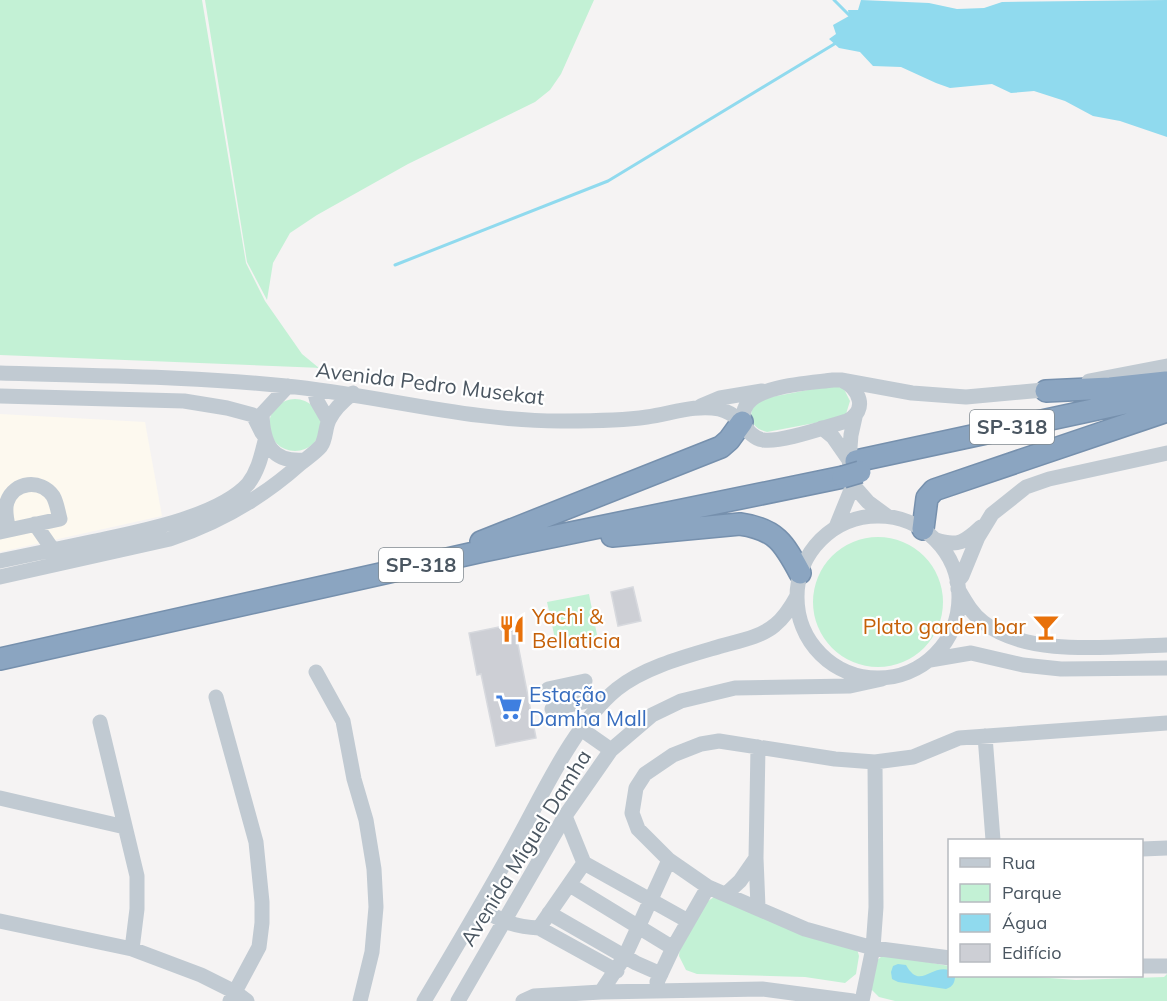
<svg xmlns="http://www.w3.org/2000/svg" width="1167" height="1001" font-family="Mulish,sans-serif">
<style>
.commercial{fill:#fdf9ef}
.green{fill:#c3f1d5}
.water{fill:#90daee}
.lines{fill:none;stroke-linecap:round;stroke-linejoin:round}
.stream{stroke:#90daee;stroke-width:3}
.building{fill:#cdcfd5;stroke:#d7d9de;stroke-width:1.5}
.highway-casing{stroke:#7690ad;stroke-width:24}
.minor{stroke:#c1cad2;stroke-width:15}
.highway{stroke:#8ba5c1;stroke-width:21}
.highway-bridge-casing{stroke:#7690ad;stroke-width:24;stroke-linecap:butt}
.highway-bridge{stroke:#8ba5c1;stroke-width:21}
.labels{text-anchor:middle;stroke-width:4.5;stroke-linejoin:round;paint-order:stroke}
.shield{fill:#fff;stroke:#808990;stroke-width:1.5}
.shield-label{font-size:20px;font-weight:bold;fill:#4a5661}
.street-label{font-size:21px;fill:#4a5661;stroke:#fff}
.food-label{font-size:21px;fill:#c56008;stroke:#fff;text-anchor:start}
.shop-label{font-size:21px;fill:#366cbe;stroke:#fff;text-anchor:start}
</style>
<rect width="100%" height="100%" fill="#f5f3f3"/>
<path class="commercial" d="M0 414 145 422 162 516 0 552Z"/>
<path class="green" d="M0 0H202L246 263 265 301 302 354 319 368H322L0 355Z
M205 0H594L561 74 550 90 535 102 408 164 317 215 290 233 273 263 267 300 247 262Z
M834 385 844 389 850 401 846 414 836 419 767 432C755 429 749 422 752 409L761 399Z
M269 425a26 26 0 1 1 52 0a26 26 0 1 1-52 0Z
M813 602a65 65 0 1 1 130 0a65 65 0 1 1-130 0Z
M589 594 598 640 557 648 547 602Z
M717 895 857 949 859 956 856 974 845 983 805 977 697 974 686 970 679 956 680 947 705 903Z
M882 956 899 957 949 966 950 976H1023L1076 980 1164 977 1167 974V1001H895L879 997 867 985 873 964Z"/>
<path class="water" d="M861 0 929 3 957 9 984 8 1002 2 1167 0V137L1120 121 1093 116 1065 101 1034 91 1011 93 992 84 950 88 936 83 901 67 873 66 860 52 839 48 829 39 836 34 833 25 849 16 848 10H858Z
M898 964 906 965C920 990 930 965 949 970L950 976H955C955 982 953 987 946 989L898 982 892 979 891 972 893 966Z"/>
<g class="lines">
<path class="stream" d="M834 0 852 18
M395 265 608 181 836 43"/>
</g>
<path class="building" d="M633 587 641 621 618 626 611 592Z
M514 624 536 738 496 746 481 674 477 675 469 633Z"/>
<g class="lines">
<defs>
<path id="highway" d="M1046 391 1110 388 1166 382
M856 461 1167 394
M923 529 927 498 934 490 1167 411
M612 536 740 524C776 529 784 543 800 573
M481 542 721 447 729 440 742 422
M0 659 483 551 843 477"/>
</defs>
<use href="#highway" class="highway-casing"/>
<path class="minor" d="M0 373C95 376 191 376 286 386 379 395 471 422 565 421 592 421 620 421 647 417 670 414 696 404 719 409 728 411 735 416 742 422
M841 380C859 388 869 410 847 421 828 426 782 443 763 440 753 438 747 431 742 422 743 418 743 412 745 408 754 385 811 383 833 380H841L912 393 966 397 1054 389
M1089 381 1167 366
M288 386 262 414C263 443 271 463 305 460
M314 390 317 401 328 420
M0 396 184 401 227 408 253 415 262 433
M701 406 720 398 762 391
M822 428 833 437 849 460
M853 485 868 502 887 516
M797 597a81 81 0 1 1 162 0a81 81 0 1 1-162 0Z
M35 524 53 550 54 558
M836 527 853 485 849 460 851 435 855 417
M0 532 60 519C58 512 57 503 53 496 41 479 14 481 7 502 4 511 7 521 9 530
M936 540C958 547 965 542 981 527
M0 561C32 554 63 548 95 541 137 532 218 517 248 484 258 471 261 457 265 441
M0 577 170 539C218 523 262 498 300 464 307 458 315 453 321 446 326 439 325 428 329 420 334 409 344 400 353 393
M957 582 962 576 978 537 992 514 1026 487 1049 479 1167 453
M958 589C965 601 972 614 983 622 1028 658 1112 646 1167 645
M930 660 971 653 1023 665 1061 669 1167 668
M316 672 343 721 354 779 366 820 374 869 376 907 372 952 360 1001
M548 689 585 681
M216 697 256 842 262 902V923L259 947 230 1001
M552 709 583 702 589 697
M100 722 137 876V909L132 949
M581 729 611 750
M985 736 993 840
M0 798 125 827
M1142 849 1167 848
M584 863 688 921
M570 885 673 948
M726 894 740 881 756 858
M758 907 756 858 758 747
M480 908C502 921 514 927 539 928L584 863 565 816
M549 913 636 963 661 974
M0 921 132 949 201 975 235 992 247 1001
M539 928 617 971
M950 958 873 948 805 929 708 887 669 860 638 829 632 813 636 788 645 774 673 755 701 744 719 741 835 759 875 762 913 757 959 738 1167 723
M1142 966H1167
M657 982 673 948 708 887
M601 992 625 956 669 860
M424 1001C455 949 486 897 515 844 542 796 573 725 617 689 644 667 687 656 721 646 739 641 761 637 775 625 785 617 791 607 797 596
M458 1001 565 816 611 750 652 715 681 701 735 688 850 686 882 679
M523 1001 534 996 601 992 762 989 853 1001
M862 1001 873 948 876 907 875 762"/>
<use href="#highway" class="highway"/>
<defs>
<path id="highway-bridge" d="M843 477 860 472"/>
</defs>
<use href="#highway-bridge" class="highway-bridge-casing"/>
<use href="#highway-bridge" class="highway-bridge"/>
</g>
<defs>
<symbol id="bar-bare" viewBox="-9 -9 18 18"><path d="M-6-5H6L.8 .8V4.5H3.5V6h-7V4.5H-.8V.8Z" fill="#e8710a" stroke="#fff" stroke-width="2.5" paint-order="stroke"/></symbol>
<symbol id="restaurant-bare" viewBox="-9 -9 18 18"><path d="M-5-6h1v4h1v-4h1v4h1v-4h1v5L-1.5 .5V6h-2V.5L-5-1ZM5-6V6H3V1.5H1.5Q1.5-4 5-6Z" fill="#e8710a" stroke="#fff" stroke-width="2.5" paint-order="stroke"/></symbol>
<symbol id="supermarket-bare" viewBox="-9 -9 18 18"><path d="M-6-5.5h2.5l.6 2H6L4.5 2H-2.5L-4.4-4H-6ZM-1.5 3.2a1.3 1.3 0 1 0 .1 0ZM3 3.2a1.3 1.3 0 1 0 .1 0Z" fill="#3f7fe0" stroke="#fff" stroke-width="2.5" paint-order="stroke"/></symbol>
</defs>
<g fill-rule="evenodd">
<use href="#bar-bare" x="1027" y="608" width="38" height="38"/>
<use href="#restaurant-bare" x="493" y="610" width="38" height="38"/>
<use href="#supermarket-bare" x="490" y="688" width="38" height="38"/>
</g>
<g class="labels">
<g class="shield">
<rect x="970" y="410" width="84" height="34" rx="4.5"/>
<rect x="379" y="548" width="84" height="34" rx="4.5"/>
</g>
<g class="shield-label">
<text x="1012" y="434">SP-318</text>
<text x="421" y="572">SP-318</text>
</g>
<g class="street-label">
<text transform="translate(430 384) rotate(7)" y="7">Avenida Pedro Musekat</text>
<text transform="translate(526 848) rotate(-58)" y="7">Avenida Miguel Damha</text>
</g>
<g class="food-label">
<text x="532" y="624">Yachi &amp;<tspan x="532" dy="24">Bellaticia</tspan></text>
<text x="1026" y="634" text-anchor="end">Plato garden bar</text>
</g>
<g class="shop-label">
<text x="529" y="702">Estação<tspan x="529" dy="24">Damha Mall</tspan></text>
</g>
</g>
<rect x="948" y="839" width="195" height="138" fill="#ffffff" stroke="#b7bbc0" stroke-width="1.5"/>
<rect x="960" y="858" width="30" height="9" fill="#c1cad2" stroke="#b7bbc0" stroke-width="1.5"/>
<text x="1002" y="869" font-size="18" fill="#4a5661">Rua</text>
<rect x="960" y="884" width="30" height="18" fill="#c3f1d5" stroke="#b7bbc0" stroke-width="1.5"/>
<text x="1002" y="899" font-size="18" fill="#4a5661">Parque</text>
<rect x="960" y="914" width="30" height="18" fill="#90daee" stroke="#b7bbc0" stroke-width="1.5"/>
<text x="1002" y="929" font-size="18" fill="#4a5661">Água</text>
<rect x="960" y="944" width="30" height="18" fill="#cdcfd5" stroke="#b7bbc0" stroke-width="1.5"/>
<text x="1002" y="959" font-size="18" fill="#4a5661">Edifício</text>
</svg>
